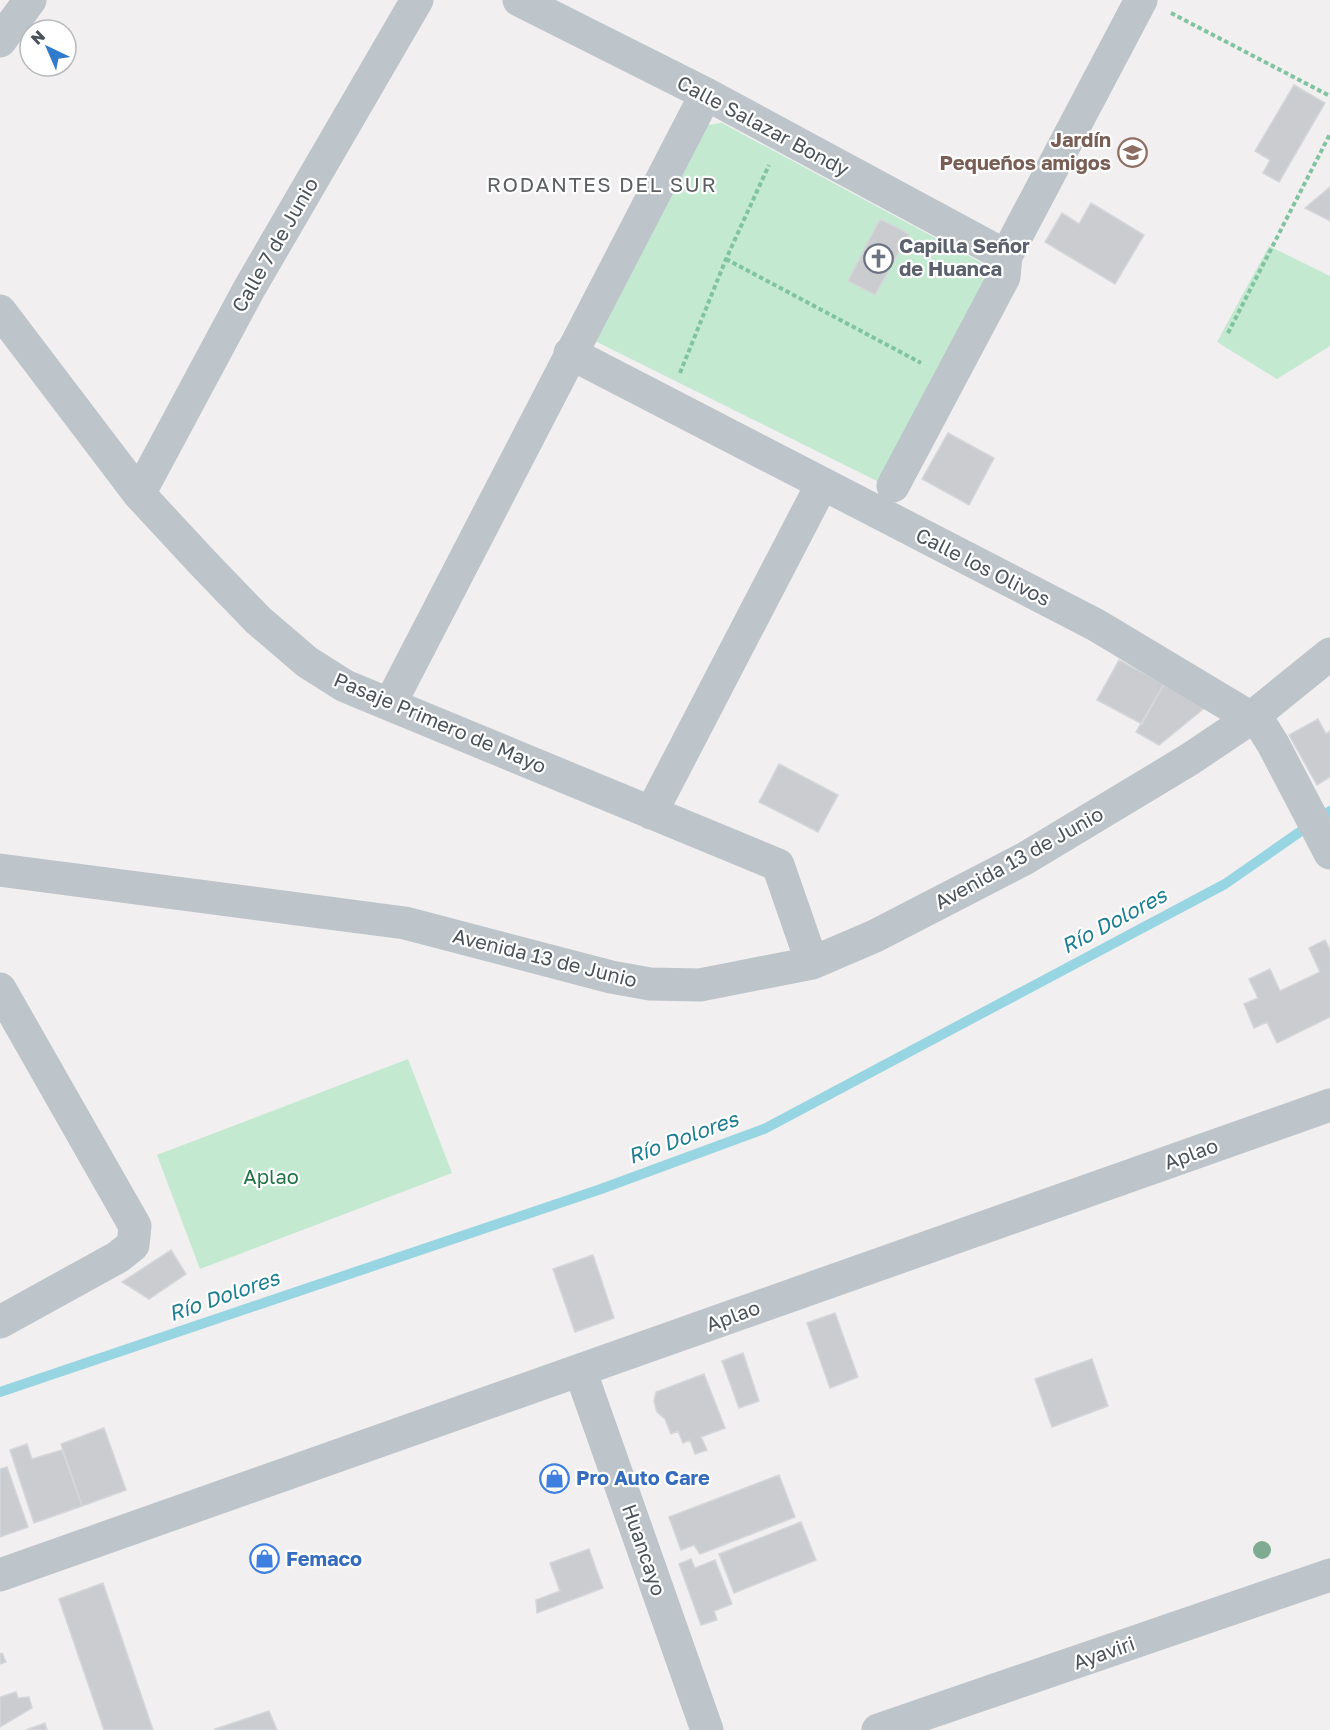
<svg xmlns="http://www.w3.org/2000/svg" width="1330" height="1730" font-family="'Golos Text',sans-serif">
<style>
.green{fill:#c3e9d0}
.lines{fill:none;stroke-linecap:round;stroke-linejoin:round}
.stream{stroke:#96d5e1;stroke-width:10}
.building{fill:#caccd0;stroke:#d4d6da;stroke-width:1.5}
.path{stroke:#80c39f;stroke-width:4;stroke-dasharray:4.5 3;stroke-linecap:butt}
.minor{stroke:#bdc4ca;stroke-width:33}
.tree{fill:#80ab93}
.labels{text-anchor:middle;stroke-width:4.5;stroke-linejoin:round;paint-order:stroke}
.street-label{font-size:20px;fill:#4a535a;stroke:#fff}
.education-label{font-size:20px;font-weight:bold;fill:#785e54;stroke:#fff;text-anchor:end}
.worship-label{font-size:20px;font-weight:bold;fill:#5b616d;stroke:#fff;text-anchor:start}
.park-label{font-size:20px;fill:#237347;stroke:#fff}
.shop-label{font-size:20px;font-weight:bold;fill:#366cbe;stroke:#fff;text-anchor:start}
.neighbourhood-label{font-size:21px;letter-spacing:1.5px;fill:#5d6063;stroke:#fff}
.water-label{font-size:21px;font-style:italic;fill:#1e7e91;stroke:#fff}
</style>
<rect width="100%" height="100%" fill="#f1eff0"/>
<path class="green" d="M722 123 993 269 883 484 595 341 707 125Z
M1269 246 1330 276V346L1277 379 1217 342Z
M408 1059 452 1173 200 1269 157 1155Z"/>
<g class="lines">
<path class="stream" d="M0 1392 601 1189 764 1129 1225 884 1330 811"/>
</g>
<path class="building" d="M1294 85 1325 103 1279 182 1263 173 1270 160 1255 151Z
M1330 187V221L1305 208Z
M1091 203 1144 235 1115 284 1045 242 1062 213 1079 224Z
M880 219 909 234 875 295 848 281Z
M948 433 994 458 969 505 922 479Z
M1119 660 1164 684 1142 724 1097 700Z
M1164 684 1207 706 1159 745 1136 732Z
M1318 719 1326 734 1330 731V777L1317 785 1289 735Z
M779 764 838 795 818 832 759 802Z
M1325 940 1330 950V1017L1277 1043 1267 1022 1254 1028 1244 1004 1258 998 1249 979 1270 969 1280 991 1320 972 1309 948Z
M171 1250 186 1274 149 1299 122 1282Z
M593 1255 614 1318 575 1332 553 1269Z
M835 1313 858 1377 830 1388 807 1323Z
M743 1353 759 1401 739 1408 722 1361Z
M1092 1359 1108 1406 1052 1427 1035 1379Z
M704 1374 725 1428 701 1437 707 1450 695 1454 690 1440 683 1443 678 1431 671 1434 665 1419 657 1412 654 1401 656 1392Z
M104 1428 126 1490 82 1506 61 1444Z
M27 1444 32 1459 62 1450 82 1506 34 1523 10 1450Z
M7 1467 28 1527 0 1537V1469Z
M779 1475 795 1517 700 1554 694 1545 681 1550 669 1517Z
M801 1522 816 1560 734 1593 719 1554Z
M589 1549 603 1588 537 1613 536 1600 560 1591 550 1563Z
M691 1559 695 1568 715 1560 732 1604 714 1611 717 1620 701 1625 679 1564Z
M103 1583 153 1730H104L59 1599Z
M2 1653 6 1662 0 1664V1654Z
M16 1692 18 1698 29 1697 32 1708 0 1727V1697Z
M269 1711 277 1730H215V1729Z
M45 1723 47 1730H26Z"/>
<g class="lines">
<path class="path" d="M1171 13 1330 96
M726 259 921 363
M1228 333 1330 134
M680 373 726 259 769 165"/>
<path class="minor" d="M519 0 706 94 1006 256
M0 41 30 0
M0 311 139 494 203 563 258 620 307 662 345 686 778 865 812 963
M570 353 1096 625 1251 718 1263 728 1273 744 1330 853
M893 486 1004 277 1006 256 1141 0
M139 494 249 289 417 0
M390 704 706 94
M651 813 822 484
M0 870 405 923 611 977 650 984 700 985 812 963 875 936 1024 859 1190 759 1251 718 1330 654
M0 989 135 1226 133 1245 118 1257 0 1322
M580 1370 707 1730
M0 1575 1330 1105
M878 1730 1330 1575"/>
</g>
<circle class="tree" cx="1262" cy="1550" r="9"/>
<defs>
<symbol id="school-ring" viewBox="-11 -11 22 22"><circle r="9.5" fill="#fff" stroke="#8d6e63" stroke-width="1.5"/><path d="M0-5L7-2L0 1L-7-2ZM-4 1L0 2.5L4 1V4Q0 6-4 4Z" fill="#8d6e63"/></symbol>
<symbol id="church-ring" viewBox="-11 -11 22 22"><circle r="9.5" fill="#fff" stroke="#6b7280" stroke-width="1.5"/><path d="M-1.2-6h2.4v3.5h3.3v2.4h-3.3V6h-2.4V-.1h-3.3v-2.4h3.3Z" fill="#6b7280"/></symbol>
<symbol id="shop-ring" viewBox="-11 -11 22 22"><circle r="9.5" fill="#fff" stroke="#3f7fe0" stroke-width="1.5"/><path d="M-5-2.5h2.3a2.7 3.5 0 0 1 5.4 0H5L5.5 6h-11ZM-1.5-2.5h3a1.5 2.3 0 0 0-3 0Z" fill="#3f7fe0"/></symbol>
</defs>
<g fill-rule="evenodd">
<use href="#school-ring" x="1116" y="136" width="33" height="33"/>
<use href="#church-ring" x="862" y="242" width="33" height="33"/>
<use href="#shop-ring" x="538" y="1462" width="33" height="33"/>
<use href="#shop-ring" x="248" y="1542" width="33" height="33"/>
</g>
<g class="labels">
<g class="street-label">
<text transform="translate(763 126) rotate(28)" y="7">Calle Salazar Bondy</text>
<text transform="translate(275 245) rotate(-60)" y="7">Calle 7 de Junio</text>
<text transform="translate(983 567) rotate(27)" y="7">Calle los Olivos</text>
<text transform="translate(440 723) rotate(23)" y="7">Pasaje Primero de Mayo</text>
<text transform="translate(1019 858) rotate(-29)" y="7">Avenida 13 de Junio</text>
<text transform="translate(545 958) rotate(14)" y="7">Avenida 13 de Junio</text>
<text transform="translate(1191 1154) rotate(-20)" y="7">Aplao</text>
<text transform="translate(733 1316) rotate(-20)" y="7">Aplao</text>
<text transform="translate(644 1550) rotate(71)" y="7">Huancayo</text>
<text transform="translate(1104 1653) rotate(-19)" y="7">Ayaviri</text>
</g>
<g class="education-label">
<text x="1111" y="147">Jardín<tspan x="1111" dy="23">Pequeños amigos</tspan></text>
</g>
<g class="worship-label">
<text x="899" y="253">Capilla Señor<tspan x="899" dy="23">de Huanca</tspan></text>
</g>
<g class="park-label">
<text x="271" y="1184">Aplao</text>
</g>
<g class="shop-label">
<text x="576" y="1485">Pro Auto Care</text>
<text x="286" y="1566">Femaco</text>
</g>
<g class="neighbourhood-label">
<text x="602" y="192">RODANTES DEL SUR</text>
</g>
<g class="water-label">
<text transform="translate(1114 921) rotate(-28)" y="7">Río Dolores</text>
<text transform="translate(683 1138) rotate(-20)" y="7">Río Dolores</text>
<text transform="translate(224 1296) rotate(-19)" y="7">Río Dolores</text>
</g>
</g>
<g transform="translate(48 48) rotate(316)"><circle r="28" fill="#ffffff" stroke="#b7babd" stroke-width="1.5"/>
<path d="M0-4.5L10 22L0 15L-10 22Z" fill="#307bcb"/>
<text y="-9" font-size="16" font-weight="bold" text-anchor="middle" fill="#4a535a">N</text>
</g>
</svg>
